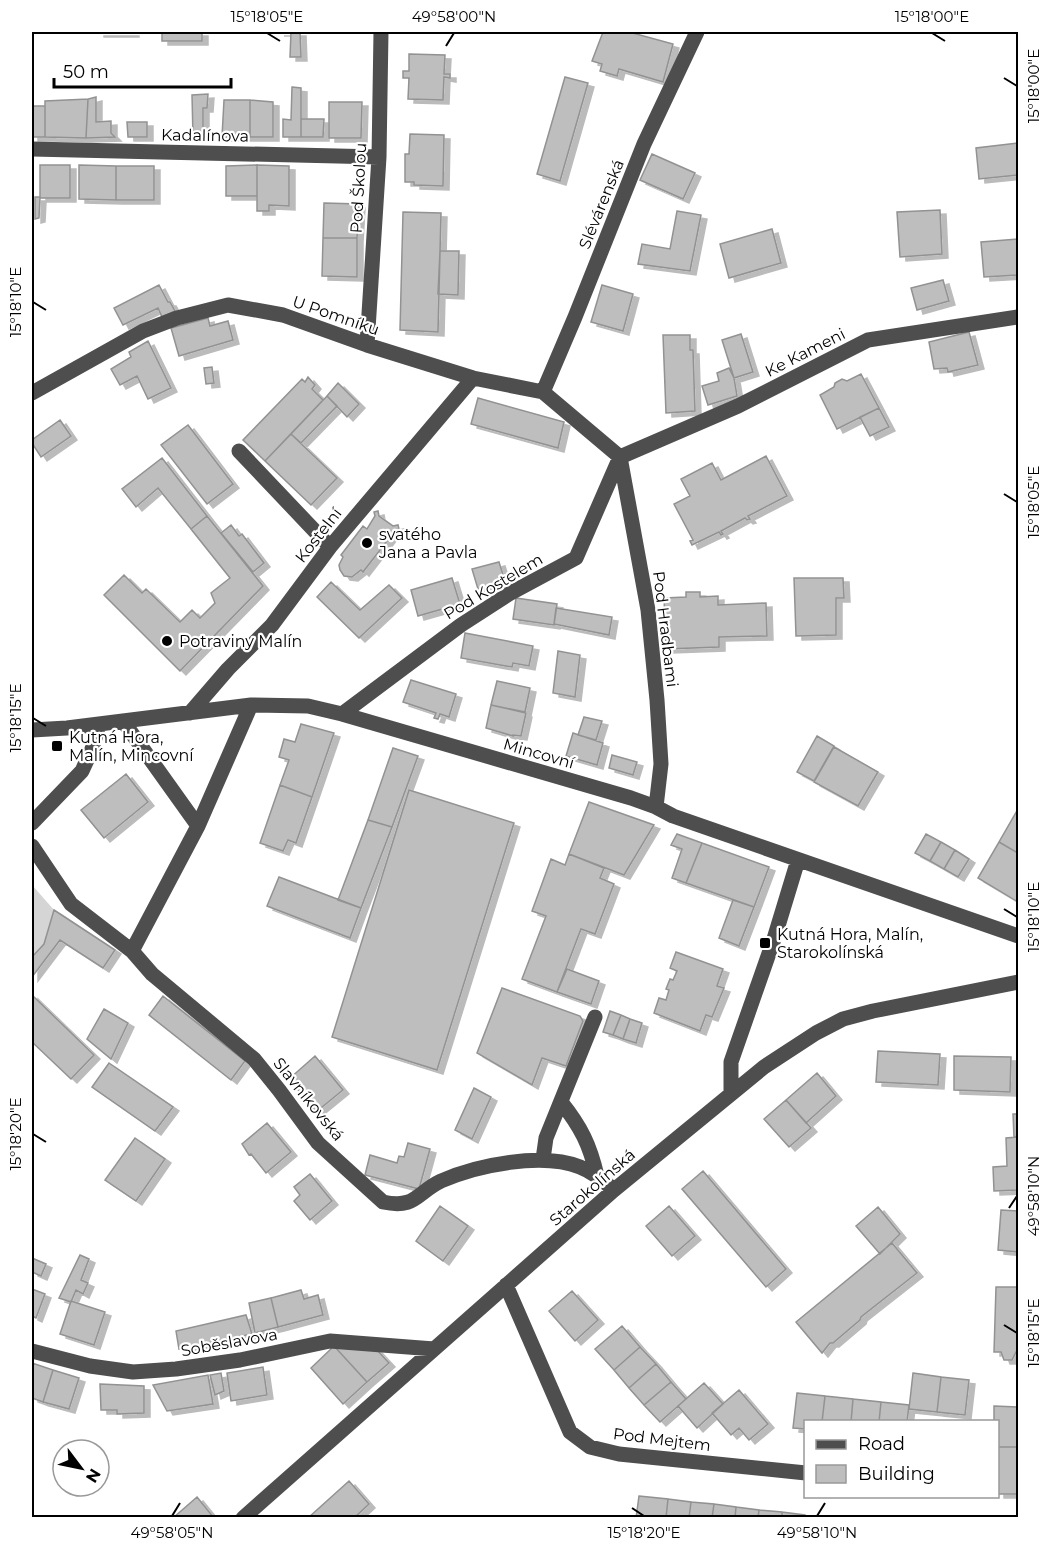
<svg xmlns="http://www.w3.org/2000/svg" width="1050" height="1549" font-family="Montserrat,sans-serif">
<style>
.green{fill:#d5d5d5}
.building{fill:#bebebe;stroke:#929292;stroke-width:1.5;filter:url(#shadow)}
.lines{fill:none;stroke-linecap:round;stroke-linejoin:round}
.minor{stroke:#4e4e4e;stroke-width:15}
.ticks{fill:none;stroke:#000;stroke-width:2}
.poi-dot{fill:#000;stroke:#fff;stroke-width:2}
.labels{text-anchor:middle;stroke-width:4.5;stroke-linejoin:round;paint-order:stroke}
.street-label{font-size:16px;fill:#000;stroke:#fff}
.poi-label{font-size:16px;fill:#000;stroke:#fff;text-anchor:start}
.neatline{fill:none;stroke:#000;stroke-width:2}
.ticks-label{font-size:15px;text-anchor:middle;fill:#000}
</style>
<defs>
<filter id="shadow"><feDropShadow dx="6" dy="4" stdDeviation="0" flood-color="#0004"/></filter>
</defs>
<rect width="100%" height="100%" fill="#fff"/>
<path class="green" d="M32 885 54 910 44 944 32 957Z"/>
<path class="building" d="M98 32H133V33H98Z
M162 32H202V41H162Z
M278 32H300L301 57H290L291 32Z
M603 32H629L673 44 663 82 619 69 617 76 600 71 602 64 592 61Z
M409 54 445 55 444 74H450V78L444 77 443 100 408 99 409 78H403V71H409Z
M565 77 588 83 560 181 537 174Z
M292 87 301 88V137H283V119L291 120Z
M208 94 207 108H203V137H193L192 95Z
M96 97V122L111 121V133L115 137 86 138 88 99Z
M88 99 86 138 45 137V101Z
M224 100H250V137H222Z
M250 100 273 102V137H250Z
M329 102H362L361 138H329Z
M32 106H45V137H32Z
M301 119H324L323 137H301Z
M127 122H147V137H128Z
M410 134 444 135 443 186 414 185V182H405V154H409Z
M1018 143V175L979 179 976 148Z
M652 154 695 173 683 199 640 180Z
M40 165H70V198H40L39 218 35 219V197H40Z
M79 165 116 166V200L79 199Z
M257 165V196H226V166Z
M257 165 289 166V206L269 205V211H257Z
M116 166H154V200H116Z
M324 203 359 204 357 238H323Z
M940 210 942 254 900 257 897 212Z
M677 211 701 215 690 271 638 264 642 244 670 249Z
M403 212 441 213 438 332 400 330Z
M772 229 781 263 729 278 720 244Z
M323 238H357V277L322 276Z
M1018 239V275L984 277 981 242Z
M440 251H459L458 295 438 294Z
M943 280 949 301 917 310 911 288Z
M159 285 168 302H170L175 311 162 317 158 308 123 325 114 308Z
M602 285 633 294 623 331 591 322Z
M208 318 210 326 228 321 233 340 179 356 171 328Z
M969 332 978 365 948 372 947 368 934 369 929 342Z
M741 334 753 372 734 378 722 340Z
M663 335H690V350H693L695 411 666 413Z
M148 341 171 388 148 399 137 376 120 385 111 369 131 357 129 352Z
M212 367 214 383 206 384 204 368Z
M729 368 734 378 737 396 708 405 702 386 719 381 717 373Z
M861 374 879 408 837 429 820 395 834 387 835 383 842 379 847 381Z
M308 377 315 385 312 389 323 400 265 461 243 440 302 379 305 382Z
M338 383 359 404 347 417 327 396Z
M327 396 337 406 301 443 291 434Z
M478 398 564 422 558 448 471 424Z
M879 408 889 427 870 436 860 417Z
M60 420 71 436 41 457 32 443V440Z
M188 425 233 484 207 504 161 445Z
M291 434 337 478 311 505 265 461Z
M766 456 787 496 748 516 750 519 747 520 745 518 721 531 723 534 721 535 719 532 692 545 690 541 693 540 674 504 690 496 681 479 712 463 721 480Z
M162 458 207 516 191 529 158 488 136 507 122 489Z
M378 511 379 516 393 526 398 525 399 529 394 532 363 572 361 570 352 577 344 576 340 570 339 565 343 557 341 555 363 526 367 529 375 516 374 512Z
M207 516 263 586 180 671 104 595 124 575 142 593 146 589 180 622 192 610 200 618 215 603 211 593 230 578 191 529Z
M231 525 239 536 242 534 264 563 253 572 221 533Z
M499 562 505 581 478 589 472 569Z
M452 578 460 604 418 616 411 590Z
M794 578H843L844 598H836V635L796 636Z
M331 582 360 610 389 585 402 598 359 638 317 597Z
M686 592H700V597L718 596V605L766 603 767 636 719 637V647L666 649 664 598 686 597Z
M516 598 557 604 554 625 513 619Z
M556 608 612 617 609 635 554 624Z
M465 633 533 646 529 666 513 663 512 667 461 658Z
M558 651 580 655 575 697 553 693Z
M411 680 456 694 449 717 440 714 438 719 434 718 436 713 403 702Z
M497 681 530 688 525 712 491 705Z
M491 705 526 713 521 736 513 735V736L486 728Z
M584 717 602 721 596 740 578 735Z
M301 724 334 733 312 797 280 785 289 760 279 757 284 739 295 742Z
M573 733 603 743 597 765 566 756Z
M817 736 834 746 814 781 797 772Z
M834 747 878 772 858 806 814 782Z
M393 748 418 756 392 827 368 820Z
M612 755 637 762 633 775 609 768Z
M126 774 148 802 104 838 81 810Z
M280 785 312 797 296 843 288 840 283 851 260 843Z
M409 790 514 823 437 1070 332 1037Z
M589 802 654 825 624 875 569 854Z
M1018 809V853L999 842Z
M368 820 392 827 361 908 338 900Z
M677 834 702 843 686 883 672 878 682 849 671 845Z
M926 834 941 842 930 861 915 853Z
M941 842 955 850 944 869 930 861Z
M999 842 1018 853V902L978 878Z
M702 843 769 867 754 907 686 883Z
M955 850 969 859 958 877 944 869Z
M569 854 604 868 600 878 614 884 595 934 581 929 557 992 522 979 546 916 532 911 551 859 565 865Z
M279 877 361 908 350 938 267 906Z
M733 900 754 907 739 946 719 938Z
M54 910 115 950 103 968 60 940 32 977V957L44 944Z
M676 952 723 969 717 986 724 988 712 1017 706 1015 700 1031 654 1013 659 998 666 1000 669 990 666 989 670 979 673 980 677 971 670 968Z
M567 969 599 981 591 1004 557 992Z
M502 988 580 1016 583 1021 566 1066 542 1058 532 1085 477 1053Z
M32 995 94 1055 71 1079 32 1042Z
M163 996 245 1061 231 1080 149 1015Z
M104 1009 128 1023 111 1059 87 1039Z
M610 1011 621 1015 613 1035 603 1032Z
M621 1015 630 1019 623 1039 613 1035Z
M630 1019 642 1023 636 1043 623 1039Z
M878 1051 940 1054 938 1085 876 1082Z
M315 1056 343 1090 316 1112 289 1079Z
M954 1056 1011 1057 1010 1092 954 1090Z
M109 1063 173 1107 155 1131 92 1087Z
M817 1073 836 1096 806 1123 786 1100Z
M474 1088 491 1097 472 1139 455 1130Z
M786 1100 811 1128 789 1147 764 1119Z
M1013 1114H1018V1136L1014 1137Z
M267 1123 291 1152 266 1173 251 1154 249 1155 242 1144Z
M1018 1137V1190L994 1191 993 1167 1007 1166 1006 1138Z
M135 1138 165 1159 136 1201 105 1180Z
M408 1143 430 1149 419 1189 365 1175 370 1155 397 1163 399 1156 404 1157Z
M703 1171 786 1269 766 1287 682 1189Z
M310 1174 332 1201 310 1220 294 1201 300 1195 294 1187Z
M440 1206 468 1226 443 1261 416 1241Z
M669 1206 695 1236 672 1256 646 1226Z
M878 1207 900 1234 880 1254 856 1226Z
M1001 1210 1018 1211V1252L998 1250Z
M892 1243 917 1273 861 1317 860 1320 833 1343H830L822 1353 796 1322Z
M80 1255 89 1259 81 1280 88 1283 83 1294 76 1290 71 1302 59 1298Z
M32 1258 46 1264 41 1276 32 1272Z
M996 1287H1018V1352H1016L1012 1360H1004L1001 1352H994Z
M32 1289 45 1294 36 1318 32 1316Z
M301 1290 304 1299 318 1295 323 1315 278 1327 271 1298Z
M572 1291 598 1320 575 1341 549 1311Z
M271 1298 278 1327 255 1333 249 1303Z
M71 1301 105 1312 94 1345 60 1334Z
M246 1315 252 1334 179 1349 176 1331Z
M622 1326 640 1347 614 1370 595 1349Z
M334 1346 376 1349 389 1363 367 1382Z
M334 1346 367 1382 343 1404 311 1368Z
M640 1347 656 1364 629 1388 614 1370Z
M32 1363 53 1370 43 1402 32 1398Z
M656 1364 671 1382 644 1405 629 1388Z
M263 1367 267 1395 231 1401 227 1373Z
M53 1370 79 1378 69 1409 43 1402Z
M221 1373 224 1391 215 1395 210 1375Z
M913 1373 941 1377 937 1412 909 1409Z
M208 1375 213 1404 167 1411 153 1385Z
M941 1377 969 1380 965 1415 937 1412Z
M671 1382 686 1399 660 1422 644 1405Z
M704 1383 723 1404 697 1428 678 1406Z
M100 1384 144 1386V1413L117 1414V1410H101Z
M739 1390 768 1424 749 1440 739 1428 731 1435 712 1413Z
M797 1393 825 1396 822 1422H806V1429L793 1428Z
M825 1396 853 1399 851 1422H822Z
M853 1399 881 1402 879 1422H851Z
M881 1402 909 1405 907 1422H879Z
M994 1406 1018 1407V1447H998V1422H994Z
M998 1447H1018V1494H998Z
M349 1481 369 1504 354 1518H308Z
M639 1496 668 1499 666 1518H636Z
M197 1497 214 1518H173Z
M668 1499 691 1502 689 1518H666Z
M691 1502 714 1504 712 1518H689Z
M714 1504 736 1507 735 1518H712Z
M736 1507 759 1510 758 1518H735Z
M759 1510 782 1512V1518H758Z
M782 1512 805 1515V1518H782Z"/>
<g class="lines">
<path class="minor" d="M32 149 379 157
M367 345 379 157 381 32
M543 392 575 317 644 144 697 32
M32 393 143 331 177 318 228 305 283 315 367 345 473 378 543 392 620 457
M239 451 330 547
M620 457 738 406 868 340 1018 317
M620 457 648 610 657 700 661 764 656 807
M190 713 228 669 272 625 330 547 473 378
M342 714 461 625 509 594 576 558 620 457
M123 721 198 826
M32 730 67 728 251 705 308 706 342 714 631 798 656 807 673 816 1018 936
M32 823 82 771 92 749 99 724
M32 846 71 904 132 951 152 974 254 1059 279 1090 318 1143 383 1202C416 1209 416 1193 441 1181 477 1165 542 1152 580 1167 593 1172 604 1181 614 1190
M132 951 198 826 251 705
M731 1093V1062L774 939 798 860
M561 1102C581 1127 590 1145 597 1176
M543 1159 546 1138 595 1017
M506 1285 570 1432 590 1447 619 1454 806 1473
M32 1351 90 1366 133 1372 176 1369 240 1360 330 1341 434 1349
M243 1518 614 1190 764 1067 816 1033 843 1019 873 1011 1018 982"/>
</g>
<path class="ticks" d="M267 33 280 41M932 33 945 41M446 46 454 33M1004 78 1017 86M33 302 46 310M1004 494 1017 502M33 718 46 726M1004 909 1017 917M33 1134 46 1142M1009 1208 1017 1196M1004 1325 1017 1333M632 1508 644 1516M172 1516 180 1503M817 1516 825 1503"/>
<g class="poi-dot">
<circle cx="367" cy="543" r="6"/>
<circle cx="167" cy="641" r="6"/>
<rect x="51" y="740" width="12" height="12" rx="3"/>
<rect x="759" y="937" width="12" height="12" rx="3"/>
</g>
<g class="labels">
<g class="street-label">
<text transform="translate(205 135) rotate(1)" y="6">Kadalínova</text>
<text transform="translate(358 188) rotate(-87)" y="6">Pod Školou</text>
<text transform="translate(601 204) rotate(-68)" y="6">Slévárenská</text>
<text transform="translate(336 315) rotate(19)" y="6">U Pomníku</text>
<text transform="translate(805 352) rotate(-27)" y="6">Ke Kameni</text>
<text transform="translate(318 535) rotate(-52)" y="6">Kostelní</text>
<text transform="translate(493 586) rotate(-31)" y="6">Pod Kostelem</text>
<text transform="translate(666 629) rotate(83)" y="6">Pod Hradbami</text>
<text transform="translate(539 753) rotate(16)" y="6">Mincovní</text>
<text transform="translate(309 1099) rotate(51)" y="6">Slavníkovská</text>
<text transform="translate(592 1187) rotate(-41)" y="6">Starokolínská</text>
<text transform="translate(229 1342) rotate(-10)" y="6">Soběslavova</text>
<text transform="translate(662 1439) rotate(7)" y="6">Pod Mejtem</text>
</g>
<g class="poi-label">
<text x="379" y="540">svatého<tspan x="379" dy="18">Jana a Pavla</tspan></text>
<text x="179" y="647">Potraviny Malín</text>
<text x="69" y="743">Kutná Hora,<tspan x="69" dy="18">Malín, Mincovní</tspan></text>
<text x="777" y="940">Kutná Hora, Malín,<tspan x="777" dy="18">Starokolínská</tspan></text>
</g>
</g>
<rect width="1050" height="1549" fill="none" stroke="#ffffff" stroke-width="66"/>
<rect x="804" y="1420" width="195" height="78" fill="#ffffff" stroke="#999999" stroke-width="1.5"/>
<rect x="816" y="1440" width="30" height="9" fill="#4e4e4e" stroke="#999999" stroke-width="1.5"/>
<text x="858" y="1450" font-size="18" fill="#000000">Road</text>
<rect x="816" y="1465" width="30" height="18" fill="#bebebe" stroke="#999999" stroke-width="1.5"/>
<text x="858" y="1480" font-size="18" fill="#000000">Building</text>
<g transform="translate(81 1468) rotate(122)"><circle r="28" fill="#ffffff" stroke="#999999" stroke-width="1.5"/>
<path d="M0-4.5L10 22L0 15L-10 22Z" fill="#000000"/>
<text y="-9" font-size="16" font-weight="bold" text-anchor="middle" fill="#000000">N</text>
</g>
<path d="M54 78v9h177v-9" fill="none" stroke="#000000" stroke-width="3"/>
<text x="63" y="78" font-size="18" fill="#000000" stroke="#ffffff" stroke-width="4.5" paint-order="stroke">50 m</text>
<rect x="33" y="33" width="984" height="1483" class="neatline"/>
<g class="ticks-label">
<text x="267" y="22">15°18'05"E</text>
<text x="454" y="22">49°58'00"N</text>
<text x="932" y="22">15°18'00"E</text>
<text transform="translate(1034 86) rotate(-90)" y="5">15°18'00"E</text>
<text transform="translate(16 302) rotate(-90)" y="5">15°18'10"E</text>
<text transform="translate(1034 502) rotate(-90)" y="5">15°18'05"E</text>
<text transform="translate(16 718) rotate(-90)" y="5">15°18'15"E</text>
<text transform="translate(1034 917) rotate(-90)" y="5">15°18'10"E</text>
<text transform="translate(16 1134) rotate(-90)" y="5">15°18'20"E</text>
<text transform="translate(1034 1196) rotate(-90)" y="5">49°58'10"N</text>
<text transform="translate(1034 1333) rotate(-90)" y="5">15°18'15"E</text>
<text x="172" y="1538">49°58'05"N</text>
<text x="644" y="1538">15°18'20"E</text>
<text x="817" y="1538">49°58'10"N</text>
</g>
</svg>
